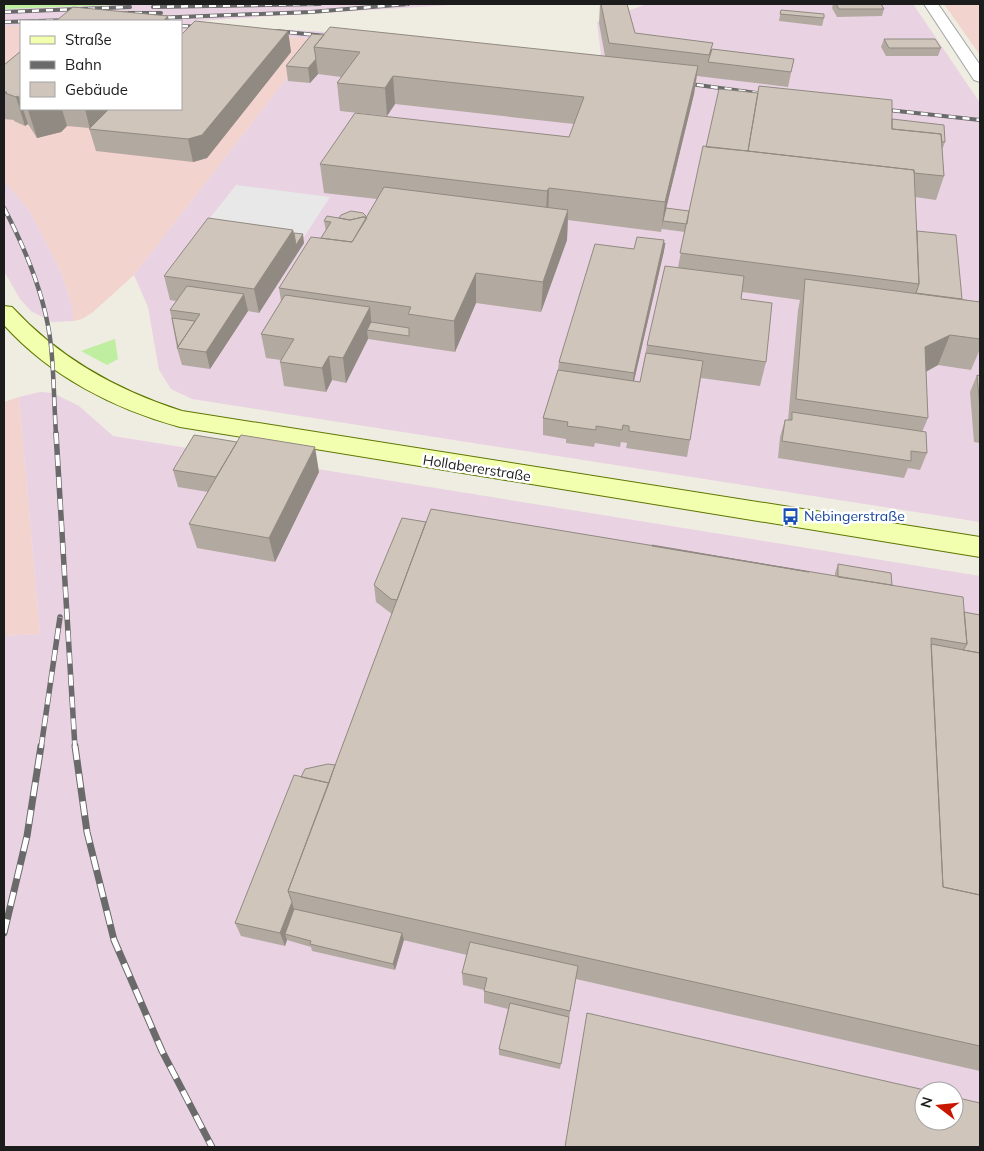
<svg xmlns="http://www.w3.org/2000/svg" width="984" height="1151" font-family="Mulish,sans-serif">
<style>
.commercial{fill:#f2d3ce}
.industrial{fill:#e9d2e2;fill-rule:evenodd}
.grass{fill:#bfeea1}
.parking{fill:#e8e8e8}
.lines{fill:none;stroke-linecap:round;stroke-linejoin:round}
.street-casing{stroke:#a3a3a3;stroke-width:2}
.secondary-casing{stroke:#5c7700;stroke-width:2}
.street{fill:#fff;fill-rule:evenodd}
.secondary{fill:#f2ffaf;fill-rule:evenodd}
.rail-far3-casing{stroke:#6a6a6a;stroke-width:4}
.rail-far2-casing{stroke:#6a6a6a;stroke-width:4.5}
.rail-far1-casing{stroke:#6a6a6a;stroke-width:5.5}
.rail-casing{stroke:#6a6a6a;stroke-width:7}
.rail-far3{stroke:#fff;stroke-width:2.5;stroke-dasharray:7;stroke-linecap:butt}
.rail-far2{stroke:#fff;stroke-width:3;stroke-dasharray:9;stroke-linecap:butt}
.rail-far1{stroke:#fff;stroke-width:4;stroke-dasharray:11;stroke-linecap:butt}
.rail{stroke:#fff;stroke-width:5;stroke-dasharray:14;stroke-linecap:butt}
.wall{fill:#b2a9a0}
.shaded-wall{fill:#918a82}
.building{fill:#cfc5ba;stroke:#918a82}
.labels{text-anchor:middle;stroke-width:5;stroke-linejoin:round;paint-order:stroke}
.street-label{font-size:14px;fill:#1c1c1c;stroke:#fff}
.transit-label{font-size:14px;fill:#164399;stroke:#fff;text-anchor:start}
</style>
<rect width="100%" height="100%" fill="#efece1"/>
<path class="commercial" d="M944 4H980V55Z
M4 26H21V109H181V30L317 39 134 275 93 312 82 319 73 321V309L61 272 29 210 4 181Z
M19 397 40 634 4 636V402Z"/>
<path class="industrial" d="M467 4 195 21 193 24 327 32 602 63 597 22 647 4H913L980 103V522L192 399 171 389 159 370 148 307 134 275 317 39 181 30V21H21V26H4V9L143 4Z
M4 181 29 210 61 272 73 309V321L52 322 31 311 20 299 4 271Z
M40 392 53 393 79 406 113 436 980 576V1147H4V636L40 634 19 397ZM924 1091H954V1121H924Z"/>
<path class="grass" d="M4 4H143L4 9Z
M115 339 118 359 107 365 81 351Z"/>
<path class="parking" d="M236 185 330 197 304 237 206 223Z"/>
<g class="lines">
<defs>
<path id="street" d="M924 4H938L980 65V82L974 80Z"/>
<path id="secondary" d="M4 306 12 307C59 358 116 390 182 411L980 537V557L180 427C114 409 50 376 4 325Z"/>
</defs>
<use href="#street" class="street-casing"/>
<use href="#secondary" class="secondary-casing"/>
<use href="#street" class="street"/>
<use href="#secondary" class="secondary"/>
<defs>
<path id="rail-far3" d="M153 7 320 4
M4 12 130 7
M121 13H161
M154 18 311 12 408 4
M4 22 71 20
M181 26 204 27
M276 31 326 36
M683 83 772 95
M879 109 980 120"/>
<path id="rail-far2" d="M4 208C26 250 46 298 51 346 54 375 54 404 56 434"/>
<path id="rail-far1" d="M56 433 75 748
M41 748 60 617"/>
<path id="rail" d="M75 746 87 832 114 940 162 1051 212 1147
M4 933 27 836 41 746"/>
</defs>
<use href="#rail-far3" class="rail-far3-casing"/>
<use href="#rail-far2" class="rail-far2-casing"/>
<use href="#rail-far1" class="rail-far1-casing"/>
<use href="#rail" class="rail-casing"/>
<use href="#rail-far3" class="rail-far3"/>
<use href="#rail-far2" class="rail-far2"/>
<use href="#rail-far1" class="rail-far1"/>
<use href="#rail" class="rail"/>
</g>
<path class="wall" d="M600 4H627L635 33 712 49 794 59 788 87 697 76 694 94 666 209 689 211 706 147 892 119 945 142 942 150 944 176 936 200 915 197 917 231 962 299 980 302V349L971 370 938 365 926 372 928 418 922 432 927 453 920 470 908 468 904 478 778 458 780 437 785 420H788L798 310 800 300 742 292 741 299 766 362 760 386 701 378 687 457 626 448 627 443 621 442 620 447 595 443 594 447 566 443V439L543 435V418L558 370 559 362 634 249 665 243 664 251 634 381 640 382 647 345 678 267 685 232 662 229V227L661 232 568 220 567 240 541 312 476 303 455 352 368 339 346 383 332 380 326 392 284 386 280 362 281 360 266 358 261 334 281 301 279 288 321 238 326 231 324 221 339 218 367 217 377 199 324 193 320 164 569 137 574 124 395 104 387 116 340 111 337 83 341 77 318 74 310 83 288 81 286 66 312 34 605 56 599 23Z
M833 4H881L884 9 882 16 837 17 832 8Z
M781 10 824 18 822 26 779 21Z
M288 31 291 52 207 158 193 162 96 151 89 128 67 126 61 132 37 138 28 124 25 126 14 121V120L4 119V65L21 51V109H181Z
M884 39 941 48 938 56H886L881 47Z
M293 230 294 233 304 243 259 313 248 311 210 369 182 365 177 348 170 310 176 301 170 300 164 276Z
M977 375 980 376V443L974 442 970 392Z
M173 470 319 472 275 562 197 548 189 524 208 492 178 487Z
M426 522 835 576V573L838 564 892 585 964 612 980 615V1071L576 979 560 1069 499 1055V1049L508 1009 484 1003V990L463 985 462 973 467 955 403 940 395 970 312 951 311 947 287 940 285 946 241 936 235 923 301 777 335 765 392 614 376 602 374 585Z
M587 1013 980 1147H565Z"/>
<path class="shaded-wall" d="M168 16 169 21H163Z
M288 31 291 52 207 158 193 162 188 139Z
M316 59 318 74 310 83 308 68Z
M698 66 694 94 663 221 661 232 665 202Z
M393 76 395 104 387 116 385 88Z
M18 96 21 104V109H23L28 124 25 126 16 97Z
M33 109H62L67 126 61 132 37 138 28 110Z
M85 109H110L90 129Z
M549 188 548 218 546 221 547 191Z
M568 210 567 240 541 312 543 282Z
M293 230 296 245 303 234 304 243 259 313 254 289Z
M664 240 662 255 665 243 664 251 630 398 634 373Z
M476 273V303L455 352 454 321Z
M244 294 248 311 210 369 206 352Z
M370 307 372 331 367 330 368 339 346 383 343 358Z
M950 335 938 365 914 378 925 347Z
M329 356 332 380 326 392 322 368Z
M315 447 319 472 275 562 269 538Z
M292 902 296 916 285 934 287 940 285 946 280 933Z
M402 933 404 940 395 970 393 964Z"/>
<path class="building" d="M601 4H627L635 33 713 43 709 55 609 43Z
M836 4H881L884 9H839Z
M73 7 168 16 163 21H56Z
M781 10 824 14V18L780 14Z
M195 21 288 31 202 135 188 139 89 129 109 109H181V35Z
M330 27 698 66 665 202 549 188 547 191 320 164 355 113 569 137 584 97 393 76 385 88 337 83 360 52 314 47Z
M312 34 324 35 314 47 316 59 308 68 286 66Z
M884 39H935L941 48H889Z
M712 49 794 59 791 72 708 62Z
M21 51V100L18 96 16 97 5 93 7 92H4V65Z
M759 86 892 100V129L941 134 944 176 914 173V170L748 151Z
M719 89 758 93 748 151 706 147Z
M892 119 944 125 945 142H942L941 134 892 129Z
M703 146 914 170 919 284 680 253Z
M384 187 568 210 543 282 476 273 454 321 408 314 411 307 279 288 311 237 352 242Z
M666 208 689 211 687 224 663 221Z
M351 211 363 213 367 217H363L350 220 339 218 341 215Z
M327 216 350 220 363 217 367 218 352 242 321 238 331 222 324 221Z
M208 218 293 230 254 289 164 276Z
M917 231 956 235 962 299 916 293 919 284Z
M294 233 303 234 296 245Z
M637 237 664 240 634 373 559 362 595 244 634 249Z
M664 243H665L662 255Z
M665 266 744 276 741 299 772 303 766 362 647 345Z
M805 279 980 302V339L950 335 925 347 928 418 796 399Z
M187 286 244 294 206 352 177 348 200 314 170 310Z
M285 295 370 307 343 358 329 356 322 368 280 362 294 339 261 334Z
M172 318 195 321 178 347Z
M371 322 409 328V336L367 330Z
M646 353 703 361 690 440 629 431V426L623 425 622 430 596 426V430L567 426 568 422 543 418 558 370 640 382Z
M977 375 980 376V409Z
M792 412 926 432 927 453 911 451V461L782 441 785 420H792Z
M194 435 237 442 216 477 173 470Z
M241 435 315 447 269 538 189 524Z
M431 509 963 597 967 644 931 638 943 887 980 895V1046L288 891Z
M402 518 426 522 397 600 391 599 374 585Z
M652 545 809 572 652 546Z
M838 564 891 573 892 585 838 577Z
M964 612 980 615V653L963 650 967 644Z
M931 644 980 653V895L943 887Z
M328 764 335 765 329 783 301 777 305 769Z
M294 775 329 783 288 891 292 902 280 933 235 923Z
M294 909 402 933 393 964 310 944 311 941 285 934Z
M470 942 578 966 570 1011 484 991 487 978 462 973Z
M510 1003 569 1017 561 1064 499 1049Z
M587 1013 929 1091H924V1121H954V1097L980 1103V1147H565Z"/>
<defs>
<symbol id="bus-bare" viewBox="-9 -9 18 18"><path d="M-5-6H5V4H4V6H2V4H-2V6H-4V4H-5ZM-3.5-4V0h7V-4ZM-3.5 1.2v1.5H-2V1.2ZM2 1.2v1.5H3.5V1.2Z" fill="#1a4fb4" stroke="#fff" stroke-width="2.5" paint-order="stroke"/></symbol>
</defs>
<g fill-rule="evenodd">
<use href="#bus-bare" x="778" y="504" width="25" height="25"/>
</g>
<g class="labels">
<g class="street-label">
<text transform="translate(477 468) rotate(9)" y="5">Hollabererstraße</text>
</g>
<g class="transit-label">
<text x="804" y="521">Nebingerstraße</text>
</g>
</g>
<rect width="984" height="1151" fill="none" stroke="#1c1c1c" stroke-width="10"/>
<rect x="20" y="20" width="162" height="90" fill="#ffffff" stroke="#a4a4a4"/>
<rect x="30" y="36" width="25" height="8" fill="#f2ffaf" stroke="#a4a4a4"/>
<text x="65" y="45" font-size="15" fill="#1c1c1c">Straße</text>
<rect x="30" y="61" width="25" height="8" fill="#6a6a6a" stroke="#a4a4a4"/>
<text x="65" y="70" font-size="15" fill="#1c1c1c">Bahn</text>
<rect x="30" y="82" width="25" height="15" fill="#cfc5ba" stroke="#a4a4a4"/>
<text x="65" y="95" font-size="15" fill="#1c1c1c">Gebäude</text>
<g transform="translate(939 1106) rotate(286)"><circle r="24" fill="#ffffff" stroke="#a4a4a4"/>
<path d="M0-4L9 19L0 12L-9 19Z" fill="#c91600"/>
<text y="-8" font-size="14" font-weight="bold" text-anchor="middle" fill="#1c1c1c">N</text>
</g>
</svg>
